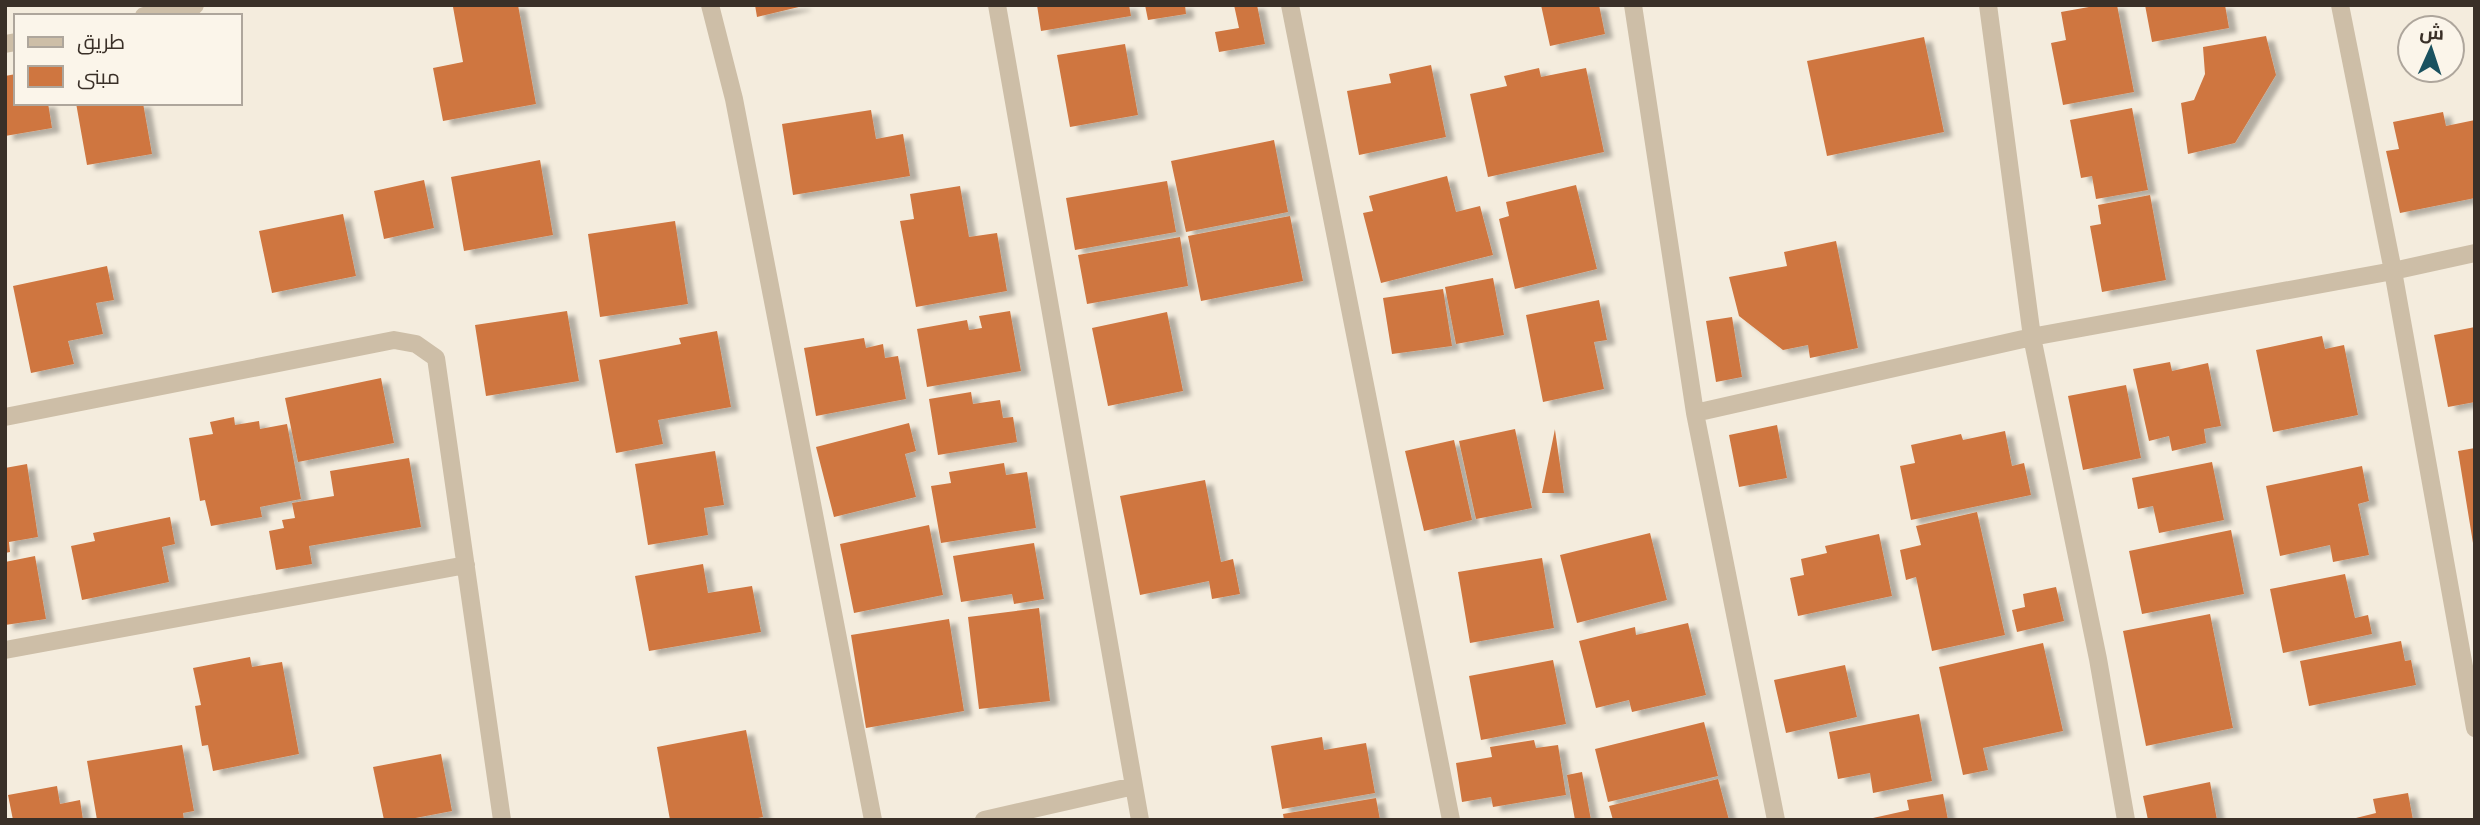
<svg xmlns="http://www.w3.org/2000/svg" width="2480" height="825" font-family="'Source Sans 3',Cairo,sans-serif">
<style>
.building{fill:#cf7640;filter:url(#shadow)}
.lines{fill:none;stroke-linecap:round;stroke-linejoin:round}
.minor{stroke:#cdbea7;stroke-width:18}
</style>
<defs>
<filter id="shadow"><feDropShadow dx="8" dy="4.5" stdDeviation="2" flood-color="#0004"/></filter>
</defs>
<rect width="100%" height="100%" fill="#f4ecdd"/>
<path class="building" d="M464 5H518L536 104 443 121 433 68 463 62 453 7Z
M755 5H803V6L757 17Z
M1037 5H1129L1131 16 1041 31Z
M1145 5H1185L1186 14 1148 20Z
M1234 5H1257L1265 44 1219 52 1215 32 1239 28Z
M1541 5H1599L1605 34 1550 46Z
M2100 5H2117L2134 92 2063 105 2051 43 2066 40 2061 12Z
M2145 5H2225L2229 28 2152 42Z
M2266 36 2276 75 2235 143 2188 154 2181 103 2194 100 2205 74 2203 47Z
M1924 37 1944 132 1827 156 1807 61Z
M1125 44 1138 115 1070 127 1057 55Z
M1431 65 1446 137 1359 155 1347 91 1391 83 1389 74Z
M1539 68 1541 77 1586 68 1604 152 1488 177 1470 94 1507 86 1504 76Z
M16 74V103H48L52 128 5 136V76Z
M76 103H143L152 154 87 165Z
M2132 108 2148 190 2096 199 2092 176 2081 178 2070 120Z
M871 110 876 139 903 134 910 176 793 195 782 124Z
M2443 112 2446 126 2475 120V198L2400 213 2386 151 2399 149 2393 122Z
M1274 140 1288 212 1186 232 1171 161Z
M540 160 553 235 464 251 451 177Z
M1447 176 1456 212 1480 206 1493 255 1381 283 1363 213 1373 211 1369 196Z
M424 180 434 228 384 239 374 191Z
M1167 181 1176 232 1075 250 1066 198Z
M1576 185 1597 269 1515 289 1499 219 1509 216 1506 202Z
M960 186 969 237 997 233 1007 291 916 307 900 221 914 219 910 194Z
M2150 195 2166 280 2102 292 2090 226 2101 224 2098 205Z
M343 214 356 276 272 293 259 231Z
M1290 216 1303 281 1201 301 1188 236Z
M675 221 688 304 600 317 588 234Z
M1180 237 1188 286 1087 304 1078 255Z
M1836 241 1858 348 1810 358 1808 345 1783 350 1739 316 1729 277 1787 266 1784 252Z
M107 266 114 300 96 303 103 334 68 341 74 364 31 373 13 286Z
M1493 278 1504 335 1456 344 1445 287Z
M1443 289 1452 346 1392 354 1383 298Z
M1599 300 1607 340 1594 342 1604 389 1543 402 1526 315Z
M567 311 579 381 486 396 475 325Z
M1010 311 1021 371 927 387 917 329 967 320 969 330 982 328 979 316Z
M1167 312 1183 391 1108 406 1092 328Z
M1732 317 1742 377 1716 382 1706 321Z
M2475 327V402L2448 407 2434 335Z
M717 331 731 407 658 420 663 444 616 453 599 360 681 344 679 338Z
M2322 336 2325 349 2344 345 2358 415 2273 432 2256 350Z
M864 338 866 348 883 344 885 358 898 356 906 399 816 416 804 348Z
M2170 362 2172 371 2208 363 2221 426 2204 429 2206 443 2172 451 2169 436 2149 441 2133 369Z
M381 378 394 443 298 462 285 398Z
M2126 385 2141 458 2083 470 2068 396Z
M971 392 973 404 1000 400 1003 418 1013 417 1017 442 938 455 929 399Z
M234 417 235 425 259 421 260 429 287 424 301 499 260 507 262 517 211 526 205 500 200 501 189 438 213 434 210 422Z
M909 423 916 451 905 454 916 497 834 517 816 447Z
M1777 425 1787 478 1739 487 1729 435Z
M1515 429 1532 508 1476 519 1459 441Z
M1555 430 1564 493H1542L1555 429Z
M2005 431 2012 466 2024 463 2031 495 1911 520 1900 466 1915 463 1911 445 1961 434 1963 440Z
M1454 440 1472 520 1424 531 1405 451Z
M2475 448V543H2473L2458 451Z
M715 451 724 505 704 508 708 535 648 545 635 464Z
M409 458 421 527 309 546 312 564 276 570 269 531 284 528 282 520 295 518 292 503 334 496 330 471Z
M2212 462 2224 520 2159 533 2153 506 2138 509 2132 478Z
M1004 463 1006 475 1027 472 1036 528 941 543 931 486 951 483 949 472Z
M27 464 38 537 9 542 10 552 5 553V468Z
M2362 466 2369 501 2358 504 2369 555 2333 562 2330 545 2280 556 2266 486Z
M1205 480 1221 562 1233 559 1240 594 1212 599 1209 581 1140 595 1120 496Z
M1977 512 2005 635 1932 651 1916 577 1906 580 1900 550 1921 545 1916 526Z
M170 517 175 544 162 547 169 582 82 600 71 546 95 541 93 533Z
M929 525 943 595 854 613 840 544Z
M2231 530 2244 594 2142 614 2129 551Z
M1650 533 1667 600 1577 623 1560 555Z
M1879 534 1892 596 1798 616 1790 578 1804 575 1801 559 1827 553 1825 546Z
M1034 543 1044 599 1014 604 1012 594 961 602 953 556Z
M35 556 46 619 5 625V562Z
M1542 558 1554 628 1470 643 1458 572Z
M703 564 708 593 752 586 761 632 649 651 635 576Z
M2345 574 2355 618 2368 615 2372 634 2283 653 2270 589Z
M2056 587 2064 621 2017 632 2012 610 2025 607 2023 594Z
M1039 608 1050 701 979 709 968 617Z
M2210 614 2233 728 2146 746 2123 631Z
M949 619 964 711 866 728 851 635Z
M1688 623 1706 695 1632 712 1629 700 1596 708 1579 641 1635 627 1636 635Z
M2401 641 2405 661 2411 660 2416 685 2309 706 2300 661Z
M2043 643 2063 731 1983 748 1988 770 1963 775 1939 667Z
M250 657 252 667 282 662 299 754 213 771 208 745 202 746 195 706 201 705 193 668Z
M1553 660 1566 724 1481 740 1469 676Z
M1845 665 1857 717 1786 733 1774 680Z
M1919 714 1932 781 1873 793 1870 773 1838 779 1829 732Z
M1704 722 1718 776 1608 802 1595 749Z
M746 730 763 817 748 820H670L657 747Z
M1322 737 1324 750 1366 743 1375 793 1282 809 1271 746Z
M1534 740 1536 748 1558 745 1566 795 1493 807 1491 797 1462 802 1456 763 1492 757 1490 747Z
M182 745 194 811 183 813 184 820H97L87 761Z
M441 754 452 811 405 820H384L373 767Z
M1582 772 1591 820H1575L1567 775Z
M1718 779 1729 820H1613L1609 806Z
M2210 782 2217 820H2148L2143 796Z
M57 786 60 804 80 800 83 820H13L8 795Z
M2408 793 2413 820H2348L2376 813 2373 799Z
M1943 794 1948 820H1864L1909 810 1907 800Z
M1376 798 1380 820H1284L1283 814Z"/>
<g class="lines">
<path class="minor" d="M710 5 734 99 873 820
M997 5 1140 820
M1290 5 1451 820
M1633 5 1695 413 1776 820
M1988 5 2032 337 2098 659 2126 820
M2340 5 2393 271 2475 728
M144 16 195 5
M5 44 16 42
M1695 413 2032 337 2393 271 2475 253
M5 417 394 340 416 344 436 358 502 820
M5 650 466 565
M984 820 1134 786"/>
</g>
<rect width="2480" height="825" fill="none" stroke="#3a3028" stroke-width="14"/>
<rect x="14" y="14" width="228" height="91" fill="#fbf5ea" stroke="#aea69c" stroke-width="2"/>
<rect x="28" y="37" width="35" height="10" fill="#cdbea7" stroke="#aea69c" stroke-width="2"/>
<text x="77" y="49" font-size="21" fill="#3a3028">طريق</text>
<rect x="28" y="66" width="35" height="21" fill="#cf7640" stroke="#aea69c" stroke-width="2"/>
<text x="77" y="84" font-size="21" fill="#3a3028">مبنى</text>
<g transform="translate(2431 49) rotate(3)"><circle r="33" fill="#fbf5ea" stroke="#aea69c" stroke-width="2"/>
<path d="M0-5L12 26L0 18L-12 26Z" fill="#1a515f"/>
<text y="-10" font-size="19" font-weight="bold" text-anchor="middle" fill="#3a3028">ش</text>
</g>
</svg>
